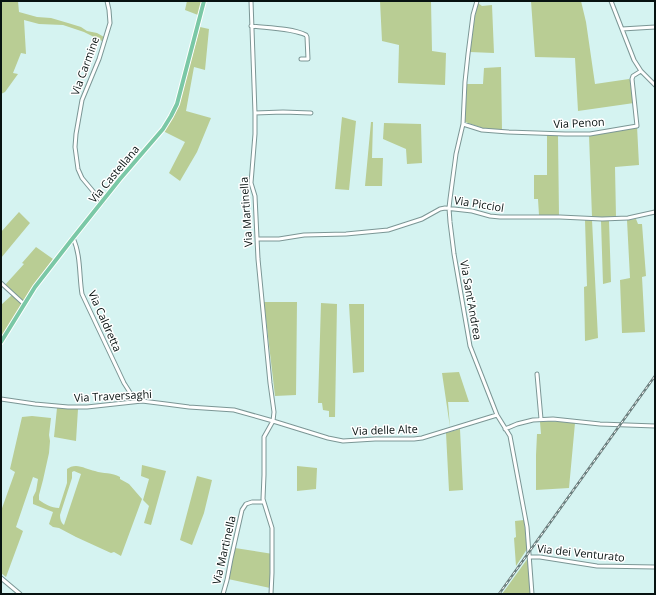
<svg xmlns="http://www.w3.org/2000/svg" width="656" height="595" font-family="'Open Sans',sans-serif">
<style>
.green{fill:#b9cd94;fill-rule:evenodd}
.lines{fill:none;stroke-linecap:round;stroke-linejoin:round}
.minor-casing{stroke:#7b9695;stroke-width:5}
.major-casing{stroke:#fff;stroke-width:6}
.minor{stroke:#fff;stroke-width:3}
.major{stroke:#7ac8a6;stroke-width:4}
.rail-casing{stroke:#6a7e7d;stroke-width:2.5}
.rail{stroke:#fff;stroke-width:1;stroke-dasharray:3;stroke-linecap:butt}
.labels{text-anchor:middle;stroke-width:3;stroke-linejoin:round;paint-order:stroke}
.street-label{font-size:11px;fill:#071211;stroke:#fff}
</style>
<rect width="100%" height="100%" fill="#d5f3f1"/>
<path class="green" d="M1 1H18L19 12 37 17 51 18 68 23 81 27 87 31 97 33 104 37 102 41 84 32 63 25 39 24 24 20 26 54 21 53 13 73 18 74 5 92 1 94Z
M187 1H202L198 15 185 10Z
M380 1H431L432 51 446 53 445 85 398 83 399 45 382 41Z
M531 1H581L586 22 595 84 629 79 632 82 634 103 578 111 575 58 535 57Z
M478 3 482 6 492 5 494 53 470 52 475 16Z
M200 27 209 29 205 70 194 67 186 111 211 118 197 152 180 181 169 173 185 142 163 131 174 115 179 105Z
M501 67 502 130 486 129 465 122 467 84H483L484 68Z
M342 117 356 121 349 190 335 189Z
M371 122H373L372 158H383L382 186H365Z
M384 123 421 124 422 163 407 164 406 149 383 139Z
M637 126 639 165 615 167 616 217H592L589 135Z
M547 135 558 136 559 215H539L538 199H534V175H547Z
M19 212 30 223 1 258V232Z
M636 219 638 224H642L646 276 642 277 645 332 622 333 620 280 630 278 627 220Z
M585 220H592L598 338 585 341 584 287 587 286Z
M601 221H609L611 282 603 284Z
M36 247 53 259 34 285 1 338V305L13 294 4 286 24 264 22 263Z
M264 302H297L296 395 275 396Z
M321 303 337 304 335 417H329V411L323 410 322 403H318Z
M349 304H364V372L353 373Z
M459 372 469 402H448L450 427 442 373Z
M57 408 78 409 76 441 54 437Z
M32 416 51 418 49 435 50 441 49 453 43 480 39 495V500C45 504 51 508 59 508L67 483V469C70 467 72 466 76 466 82 466 89 470 95 471 103 474 112 472 120 477V479L129 484 142 499 121 556 114 552 111 553 76 537 59 528 53 527 49 524 53 512 33 504V497L36 491 38 479 33 477 16 527 23 531 6 577 1 573V511L15 472 10 469 22 417ZM74 471 81 474 64 525C61 523 60 519 60 515L72 478V472Z
M549 421 575 423 569 488 536 490V455L537 434H541L540 422Z
M460 429 463 490 449 491 446 433Z
M142 465 166 471 151 525 144 523 149 506 143 500 149 479 141 476Z
M297 466 317 468 316 489 297 491Z
M197 476 212 480 204 513 192 545 180 540Z
M524 520 527 549 516 566 514 538 516 537 515 521Z
M235 548 273 554 270 588 228 579Z
M528 558 531 594H502Z"/>
<g class="lines">
<defs>
<path id="minor" d="M251 1 255 113V134L251 183 255 196 258 259 270 383 274 412 273 421 264 437V475L263 499 272 528V573L271 594
M477 1 473 15 468 54 465 82 463 124 456 154 450 199 449 208 450 222 454 254 470 346 497 415 510 436 527 527 532 594
M611 1 634 60 641 71 655 85
M251 26C268 28 291 28 306 35L307 37 308 59H301
M622 29 655 27
M255 113 283 112 311 113
M463 124 482 130 508 132 565 134H590L637 126 632 79 633 76 641 71
M102 202 82 178 78 169 75 147 76 134 82 100 99 59 110 23 109 10 107 1
M73 238C81 255 79 276 82 294L124 383 131 394 142 401
M257 239H279L304 235 346 234 388 230 422 219 440 209 445 208 472 211 490 216 500 217H560L602 219 628 218 655 212
M1 283 24 304
M537 374 541 419
M1 399 35 404 68 407H87L142 401 166 404 189 407 234 410 273 421 328 438 343 441 375 439H414L422 438 497 415
M505 429 517 424 533 420 553 419 600 424 655 426
M529 557H540L597 566 655 567
M1 578 20 594
M223 594 227 580 231 559 242 510 246 504 252 502H263"/>
<path id="major" d="M1 342 35 287 73 238 120 179 163 129 171 116 177 104 204 1"/>
</defs>
<use href="#minor" class="minor-casing"/>
<use href="#major" class="major-casing"/>
<use href="#minor" class="minor"/>
<use href="#major" class="major"/>
<defs>
<path id="rail" d="M499 594 655 376"/>
</defs>
<use href="#rail" class="rail-casing"/>
<use href="#rail" class="rail"/>
</g>
<g class="labels">
<g class="street-label">
<text transform="translate(85 66) rotate(-70)" y="4">Via Carmine</text>
<text transform="translate(579 123) rotate(-3)" y="4">Via Penon</text>
<text transform="translate(114 174) rotate(-50)" y="4">Via Castellana</text>
<text transform="translate(479 204) rotate(9)" y="4">Via Picciol</text>
<text transform="translate(246 212) rotate(-94)" y="4">Via Martinella</text>
<text transform="translate(471 300) rotate(80)" y="4">Via Sant'Andrea</text>
<text transform="translate(105 321) rotate(66)" y="4">Via Caldretta</text>
<text transform="translate(113 396) rotate(-3)" y="4">Via Traversaghi</text>
<text transform="translate(385 430) rotate(-2)" y="4">Via delle Alte</text>
<text transform="translate(224 550) rotate(-77)" y="4">Via Martinella</text>
<text transform="translate(581 553) rotate(6)" y="4">Via dei Venturato</text>
</g>
</g>
<rect width="656" height="595" fill="none" stroke="#071211" stroke-width="4"/>
</svg>
